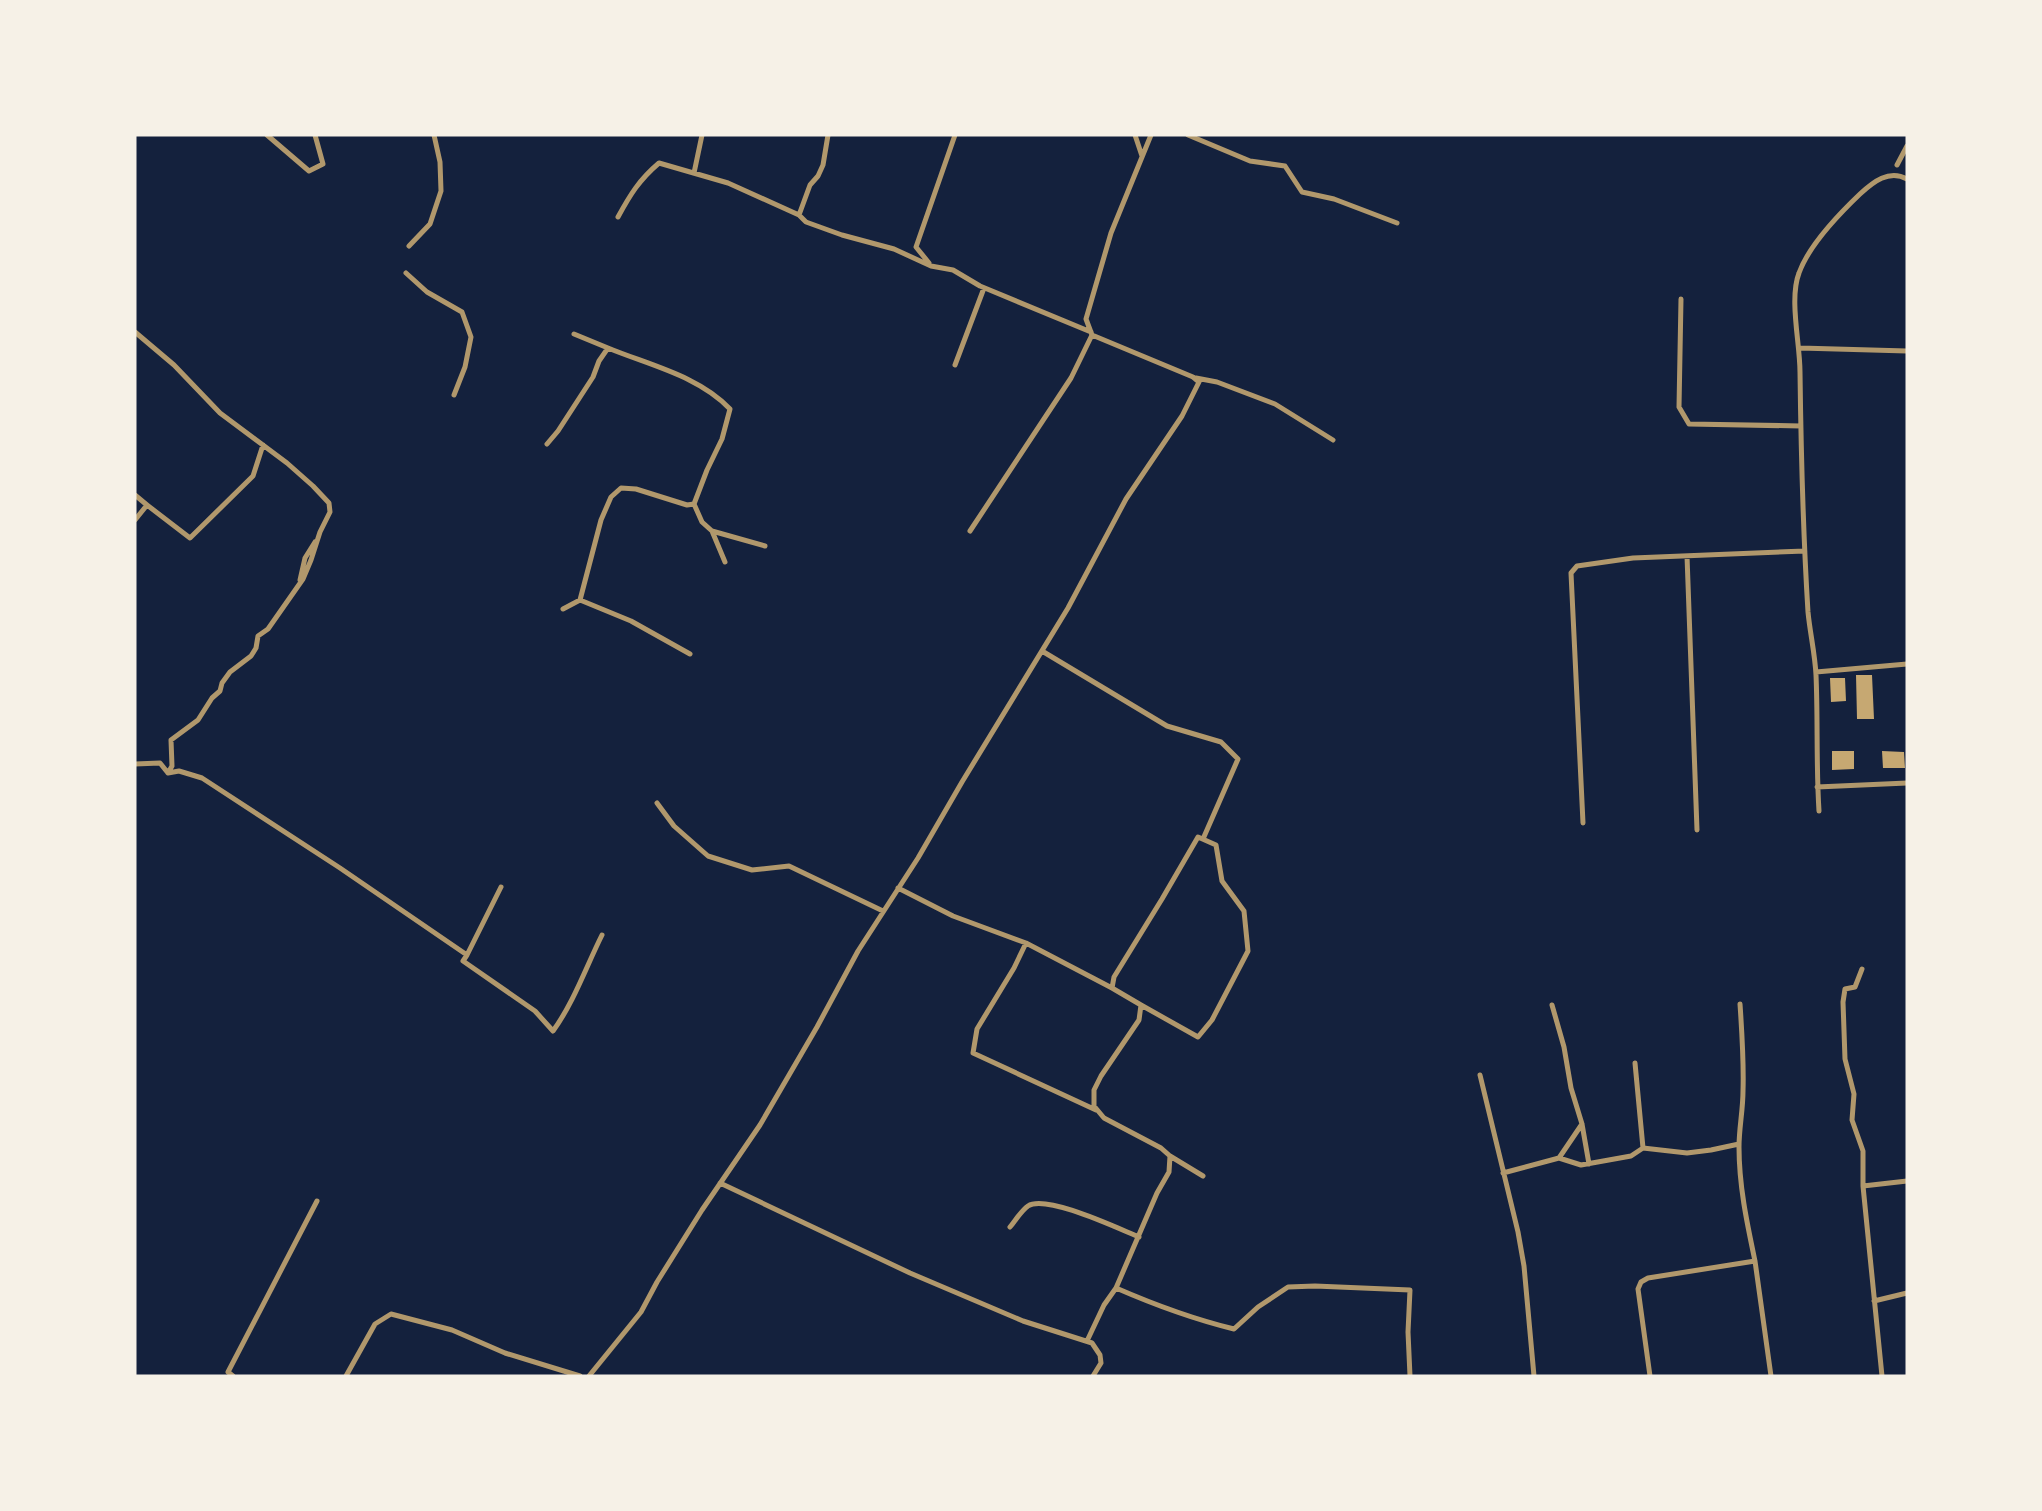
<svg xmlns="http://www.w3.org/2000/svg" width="2042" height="1511" font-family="'Space Grotesk',sans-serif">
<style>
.building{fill:#c6a872}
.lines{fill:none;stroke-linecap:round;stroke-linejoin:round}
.minor{stroke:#b1986c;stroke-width:5}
</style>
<rect width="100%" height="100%" fill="#14213d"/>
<path class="building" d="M1856 675H1872L1874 719H1857Z
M1830 678H1845L1846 701 1831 702Z
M1832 751H1854V769L1832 770Z
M1882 751 1904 752 1905 768H1883Z"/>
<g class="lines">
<path class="minor" d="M267 135 309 171 323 164 315 135
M1135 135 1142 156
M1188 135 1250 161 1285 166 1302 192 1334 199 1397 223
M1897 165 1907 146
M694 173 702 135
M799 215 810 185 818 176 823 165 828 135
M618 217C630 195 639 180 659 163L728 183 799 215 806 222 842 235 894 249 931 266 953 270 980 286 1091 332
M409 246 430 224 441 191 440 162 434 135
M929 263 916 247 955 135
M406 273 427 292 462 312 471 337 465 367 454 395
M1681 299 1679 407 1689 424 1801 426
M135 332 174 365 220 413 287 463 313 486 329 503 330 512 320 532 311 560 303 579 268 629 258 636 256 648 251 656 230 672 222 683 220 691 212 698 198 720 171 740 172 766 168 773
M1800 348 1907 351
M955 365 984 288
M1196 378 1217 382 1275 404 1333 440
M547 444 558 431 593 377 599 361 608 348 574 334
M135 495 147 505
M694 504 702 522 712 531 765 546
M135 520 147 505 190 538 253 476 263 445
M712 531 725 562
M970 531 1071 378 1092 335
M1687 556 1697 830
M300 580 305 558 315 542
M580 600 601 520 611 497 621 488 636 489 687 505 694 504 707 470 722 439 730 409C699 376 649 365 608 348
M563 609 580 600 631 621 690 654
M1042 651 1167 726 1221 742 1238 759 1203 839
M1816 672 1907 664
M135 764 160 763 168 773 179 771 202 778 340 868 467 955 463 961 535 1011 553 1031C574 1002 586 967 602 935
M1817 787 1907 783
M657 803 674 826 708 856 752 870 789 866 883 911
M1819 811C1816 765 1818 720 1816 675 1815 654 1810 633 1808 612 1803 532 1801 452 1800 372 1800 343 1789 299 1799 273 1809 245 1839 214 1860 194 1873 182 1889 169 1907 179
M1583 823 1571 573 1577 566 1633 558 1805 551
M898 888 953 916 1026 943
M467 955 501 887
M1862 969 1855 987 1845 989 1843 1002 1845 1059 1854 1094 1852 1120 1863 1151V1186
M1740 1004C1742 1033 1744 1062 1743 1091 1743 1110 1739 1128 1739 1147 1739 1186 1747 1223 1755 1261
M1552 1005 1564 1047 1571 1088 1582 1124 1589 1164
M1635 1063 1643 1148
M1480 1075 1518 1232 1524 1266 1534 1376
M1096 1110 973 1053 977 1029 1014 968 1026 943 1112 988
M1170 1156 1203 1176
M1559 1158 1582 1124
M1503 1173 1559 1158 1581 1165 1631 1156 1643 1148 1687 1153 1711 1150 1739 1144
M720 1183 910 1273 1023 1321 1092 1343 1100 1355 1101 1363 1093 1376
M1010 1227C1015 1221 1021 1211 1028 1206 1046 1194 1119 1229 1139 1237
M1116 1288 1157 1193 1169 1172 1170 1156 1161 1148 1104 1118 1094 1106V1090L1101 1076 1139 1020 1141 1005 1112 988 1114 977 1162 899 1198 837 1216 845 1222 881 1244 911 1248 951 1212 1020 1198 1037 1141 1005
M1874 1301 1907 1293
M1087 1341 1104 1305 1116 1288C1155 1305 1193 1319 1234 1329L1258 1307 1288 1287 1315 1286 1410 1290 1408 1332 1410 1376
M233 1376 228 1372 317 1201
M346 1376 375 1324 391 1314 452 1330 505 1353 580 1376
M589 1376 641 1312 657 1282 702 1210 760 1125 817 1027 858 951 918 858 962 782 1068 608 1126 499 1182 416 1199 382 1193 377 1092 335 1086 319 1111 233 1151 135
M1650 1376 1638 1289 1641 1282 1648 1278 1755 1261 1771 1376
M1882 1376 1863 1186 1907 1181"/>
</g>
<rect width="2042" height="1511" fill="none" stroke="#f6f1e7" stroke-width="273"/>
</svg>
